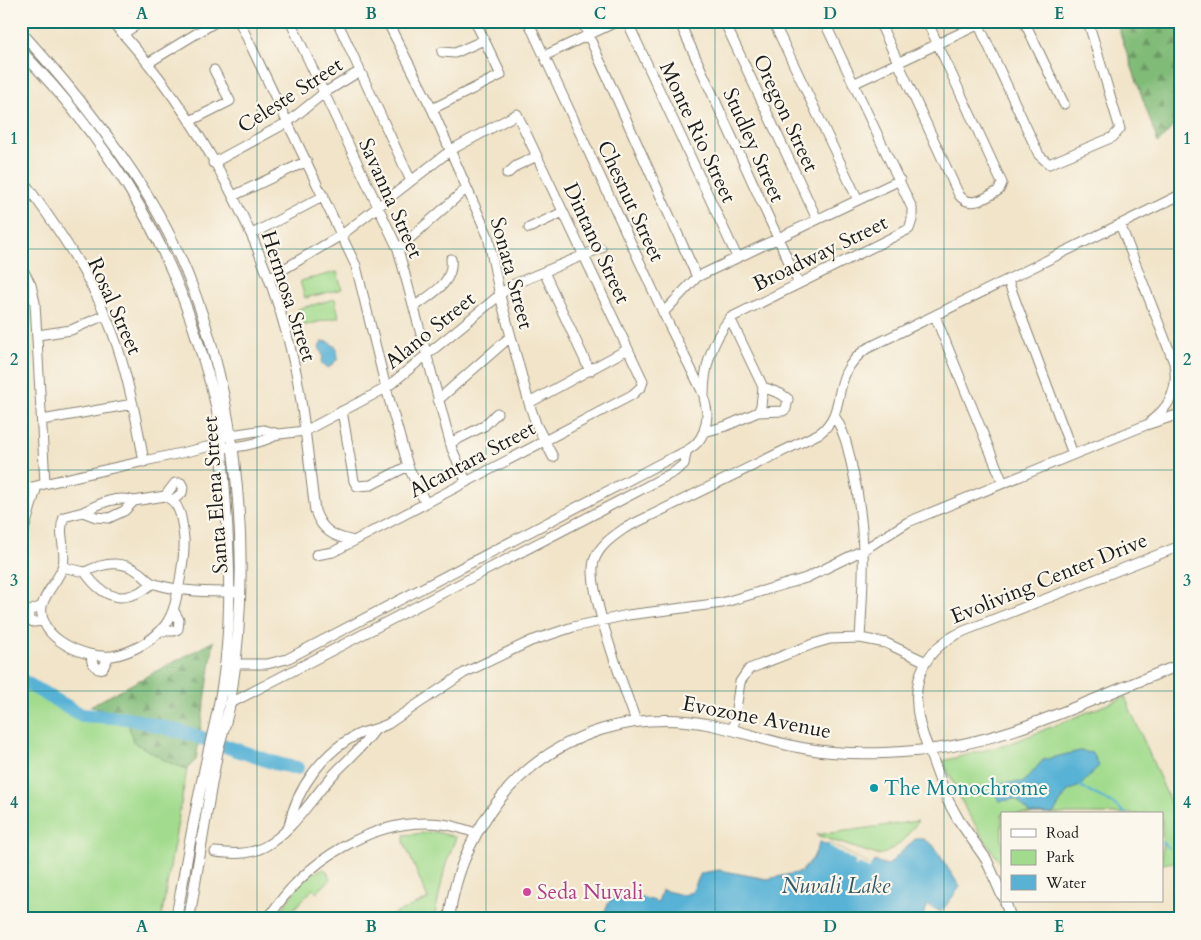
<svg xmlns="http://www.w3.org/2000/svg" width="1201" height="940" font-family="Cardo,serif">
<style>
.green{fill:#a2db8d;stroke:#5f7c54}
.forest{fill:url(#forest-firs);stroke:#4e6c4a}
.water{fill:#59b2d6;stroke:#3a6779}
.pier{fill:#f1e4c9}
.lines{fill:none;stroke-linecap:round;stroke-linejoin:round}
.stream{stroke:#59b2d6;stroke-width:2.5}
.river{stroke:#59b2d6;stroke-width:14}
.minor-casing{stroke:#868072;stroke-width:11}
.tertiary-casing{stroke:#868072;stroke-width:12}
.minor{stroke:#fff;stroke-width:9}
.tertiary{stroke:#fff;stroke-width:10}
.grid{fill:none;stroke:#0f766e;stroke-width:1;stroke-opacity:0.55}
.culture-dot{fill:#0f9aa8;stroke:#fbf7ec;stroke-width:2}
.hotel-dot{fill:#d1479c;stroke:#fbf7ec;stroke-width:2}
.labels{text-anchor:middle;stroke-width:4.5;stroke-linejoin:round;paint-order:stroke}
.street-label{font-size:21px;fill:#1c1c1c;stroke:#fbf7ec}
.culture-label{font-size:21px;fill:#0d838f;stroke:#fbf7ec;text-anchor:start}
.hotel-label{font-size:21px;fill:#b23c85;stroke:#fbf7ec;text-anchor:start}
.water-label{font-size:22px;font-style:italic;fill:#345866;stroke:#fbf7ec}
.neatline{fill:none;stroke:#0f766e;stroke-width:2}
.grid-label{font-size:16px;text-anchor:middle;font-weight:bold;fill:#0f766e}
</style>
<defs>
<pattern id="forest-firs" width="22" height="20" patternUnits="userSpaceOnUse" patternTransform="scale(1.25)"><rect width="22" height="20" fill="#81bb78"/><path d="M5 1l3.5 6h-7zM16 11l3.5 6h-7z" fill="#699762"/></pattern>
</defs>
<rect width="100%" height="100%" fill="#fbf7ec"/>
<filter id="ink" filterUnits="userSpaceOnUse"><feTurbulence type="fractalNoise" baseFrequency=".02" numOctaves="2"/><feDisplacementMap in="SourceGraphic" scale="10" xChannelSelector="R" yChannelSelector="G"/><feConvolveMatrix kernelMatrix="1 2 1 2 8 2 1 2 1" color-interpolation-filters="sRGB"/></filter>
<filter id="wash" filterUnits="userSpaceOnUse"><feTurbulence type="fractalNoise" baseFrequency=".0096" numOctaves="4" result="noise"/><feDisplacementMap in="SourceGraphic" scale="20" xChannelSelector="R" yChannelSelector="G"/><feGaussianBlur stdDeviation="1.12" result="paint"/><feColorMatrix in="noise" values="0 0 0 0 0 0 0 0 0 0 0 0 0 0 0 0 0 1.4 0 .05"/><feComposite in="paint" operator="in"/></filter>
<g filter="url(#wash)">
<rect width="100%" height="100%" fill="#f1e4c9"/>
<path class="green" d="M337 272 342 289 305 298 300 281Z
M335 299 339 317 302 326 298 309Z
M21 680 82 715 127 718 168 762 187 769 161 919H21Z
M1125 697 1180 825V861L1162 864V814H1002V866L967 812 943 761 1009 744Z
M918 821C908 835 895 853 877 855L816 835Z
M436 832 456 837 445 867 434 919H383L428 899 404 842V835Z
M323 869 327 871 330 879 317 893 313 889 284 919H276C287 902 303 874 323 869Z"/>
<path class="forest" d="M1116 21H1180V119L1158 143Z
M214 641 196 760 187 769 168 762 133 742 127 718 90 706Z"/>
<path class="water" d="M323 341 329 342 337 348 338 359 329 368 321 363 323 356 319 347Z
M1080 751 1093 753 1099 766 1080 786 1068 791 1053 814H1030L1016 799 999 801 992 787 994 783 1024 782 1043 760Z
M915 839H923L933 845 960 887 941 912 928 905 922 919H601L611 898 622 891 658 902 662 890 683 895 692 892 701 873 719 870 767 879 801 872 813 858 820 842 828 845 831 844 871 866 874 861 888 865Z"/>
<path class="pier" d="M831 844 871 866 869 869 859 863 857 867 854 865 856 862 828 845Z"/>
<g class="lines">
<path class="stream" d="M1080 786 1115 805 1126 814
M1162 842 1169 848
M1175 855 1180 862"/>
<path class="river" d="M21 680 82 715 127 718 190 734 278 764 297 768"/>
</g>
</g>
<g filter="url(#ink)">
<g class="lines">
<defs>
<path id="minor" d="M111 21C200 115 269 245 296 372 305 418 309 465 315 511 322 531 334 537 354 541
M239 21 356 266 386 388 408 466 425 502
M290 21 398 249 452 449 466 481
M337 21 411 181
M387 21 432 109 488 236 500 296 529 403 536 424 553 457
M528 21 669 325 704 395
M582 21 697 277
M627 21 737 257
M679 21 798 282
M724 21 817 219
M773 21 858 200
M879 21 959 195C970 209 986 198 999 190L1002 183 927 21
M977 21 1039 155 1049 164 1113 137 1120 129 1088 21
M1024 21 1064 104
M123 34 142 21
M442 52 455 53 484 40
M544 56 618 21
M148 63 217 21
M853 84 986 21
M432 109 501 75 475 21
M190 121 230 101 214 70
M213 163 288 122 324 93 360 71
M507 174 516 166 537 156
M21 178C62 233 102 292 121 358 131 392 138 427 144 462
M233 196 307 161
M1120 224 1180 378
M529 228 563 212
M252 234 324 196
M398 249 467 188
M21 266 31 285 35 303 45 483
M544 272 590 371
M269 278 343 234 451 150 517 114 643 381 641 387 632 395 333 552 316 555
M1008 281 1073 454
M414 307C431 294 454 284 451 259
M663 313 697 277 900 180
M935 316 1003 483
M38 335 71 330 105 315
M438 400 510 337
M529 403 628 349
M342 411 354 481 357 486 371 485 408 466
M758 412 783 411 786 409 788 399 781 394 763 387
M835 417C845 433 848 449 852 467 867 528 864 576 860 638
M42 420 133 404
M1152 420C1168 408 1177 393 1175 372
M704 432 726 426 758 412 761 406 763 387 730 318
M450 443 484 426 497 413
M211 446 219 438 231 435 264 430 279 434 305 431 386 388 512 285 601 248
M21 490C84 473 148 461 211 446 231 451 261 443 279 434
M165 496C182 503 182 523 184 539 185 552 182 567 180 580 177 595 175 611 166 624 155 640 131 653 112 656 86 659 37 639 42 606 45 592 59 580 63 566 67 548 57 534 64 517L83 512 96 517 109 518 124 511 134 501Z
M165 496 175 483H181L183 487 182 493 173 500
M83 512C99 504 116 495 134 501
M21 540 37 486
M62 567 85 572
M152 584C125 605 104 600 85 572 103 563 122 559 140 573 144 576 149 583 155 584 180 592 210 592 236 592
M42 606 30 611 28 619 33 622 44 621
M161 631H174L178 629 179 620 174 611
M91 655 92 662 98 669 103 668 109 656
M234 664H267L287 659 667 460C691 450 706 443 707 414 707 408 704 401 704 395 704 367 713 340 730 318L909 229 912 220V208L824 21
M229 704 621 500 674 472 684 464 686 453
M636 721C625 690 586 588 594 561 599 546 612 537 625 528L820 433C850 409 827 378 866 349L1178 196
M733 730 740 682 749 669 813 644 830 639 860 638 886 643 926 662
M929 750C908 702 910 654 964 631L1180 546
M289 826C296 789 324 750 359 734 369 730 378 729 388 724L464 673 531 641 573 627 628 615 722 603 806 578 865 549 908 522 1146 425 1180 414
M215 852C232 854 249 855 264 847 293 831 311 799 333 775 347 760 363 747 375 730
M268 919C303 862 374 816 442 824 454 825 465 830 476 833"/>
<path id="tertiary" d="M21 32C72 88 122 149 159 215 237 356 255 545 230 703 227 719 222 734 218 749 207 805 199 862 189 919
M21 51C105 138 165 231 200 348 206 368 213 389 217 411 223 447 224 485 227 522 230 575 231 628 223 681 219 712 210 742 204 772 193 821 185 870 176 919
M929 750 947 799 958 819 986 859 1002 895
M1005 901 1011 919
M449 919C455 870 476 825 509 788 561 732 637 709 712 725 745 732 775 744 808 749 843 755 880 754 915 751 1008 744 1093 697 1180 665"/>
</defs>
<use href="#minor" class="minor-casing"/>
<use href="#tertiary" class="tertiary-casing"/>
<use href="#minor" class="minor"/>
<use href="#tertiary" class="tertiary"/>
</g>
</g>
<path class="grid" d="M257 21V919M486 21V919M715 21V919M944 21V919M21 249H1180M21 470H1180M21 691H1180"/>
<circle class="culture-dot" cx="874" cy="788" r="5"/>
<circle class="hotel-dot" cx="527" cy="892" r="5"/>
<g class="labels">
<g class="street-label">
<text transform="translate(290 95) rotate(-33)" y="7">Celeste Street</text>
<text transform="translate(786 113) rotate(65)" y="7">Oregon Street</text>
<text transform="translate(698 132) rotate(65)" y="7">Monte Rio Street</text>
<text transform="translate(754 145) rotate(66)" y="7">Studley Street</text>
<text transform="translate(391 198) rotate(66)" y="7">Savanna Street</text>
<text transform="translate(631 201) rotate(65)" y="7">Chesnut Street</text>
<text transform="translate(597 243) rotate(65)" y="7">Dintano Street</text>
<text transform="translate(820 253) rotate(-26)" y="7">Broadway Street</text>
<text transform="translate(512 273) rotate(75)" y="7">Sonata Street</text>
<text transform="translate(289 296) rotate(72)" y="7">Hermosa Street</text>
<text transform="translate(115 306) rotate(66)" y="7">Rosal Street</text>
<text transform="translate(430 330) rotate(-39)" y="7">Alano Street</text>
<text transform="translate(472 459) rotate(-28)" y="7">Alcantara Street</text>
<text transform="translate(215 495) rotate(-94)" y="7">Santa Elena Street</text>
<text transform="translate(1049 578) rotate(-22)" y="7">Evoliving Center Drive</text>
<text transform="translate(757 717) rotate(11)" y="7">Evozone Avenue</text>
</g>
<g class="culture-label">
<text x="884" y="795">The Monochrome</text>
</g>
<g class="hotel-label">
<text x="537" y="899">Seda Nuvali</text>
</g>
<g class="water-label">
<text x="836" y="893">Nuvali Lake</text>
</g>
</g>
<rect width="1201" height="940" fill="none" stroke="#fbf7ec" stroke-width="55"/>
<rect x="1001" y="812" width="162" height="90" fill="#fbf7ec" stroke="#a29f99"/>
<rect x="1011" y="829" width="25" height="8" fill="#ffffff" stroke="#a29f99"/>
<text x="1046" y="838" font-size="15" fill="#1c1c1c">Road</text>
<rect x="1011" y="850" width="25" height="15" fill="#a2db8d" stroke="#a29f99"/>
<text x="1046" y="862" font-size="15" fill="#1c1c1c">Park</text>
<rect x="1011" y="875" width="25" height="15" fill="#59b2d6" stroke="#a29f99"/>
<text x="1046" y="888" font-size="15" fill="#1c1c1c">Water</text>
<rect x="28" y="28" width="1146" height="884" class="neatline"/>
<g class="grid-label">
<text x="142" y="19">A</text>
<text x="371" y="19">B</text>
<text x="600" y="19">C</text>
<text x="830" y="19">D</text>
<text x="1059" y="19">E</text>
<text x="14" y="144">1</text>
<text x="1187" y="144">1</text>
<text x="14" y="365">2</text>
<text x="1187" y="365">2</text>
<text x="14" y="586">3</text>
<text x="1187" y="586">3</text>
<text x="14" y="808">4</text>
<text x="1187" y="808">4</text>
<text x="142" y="932">A</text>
<text x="371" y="932">B</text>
<text x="600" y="932">C</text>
<text x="830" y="932">D</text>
<text x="1059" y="932">E</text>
</g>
</svg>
